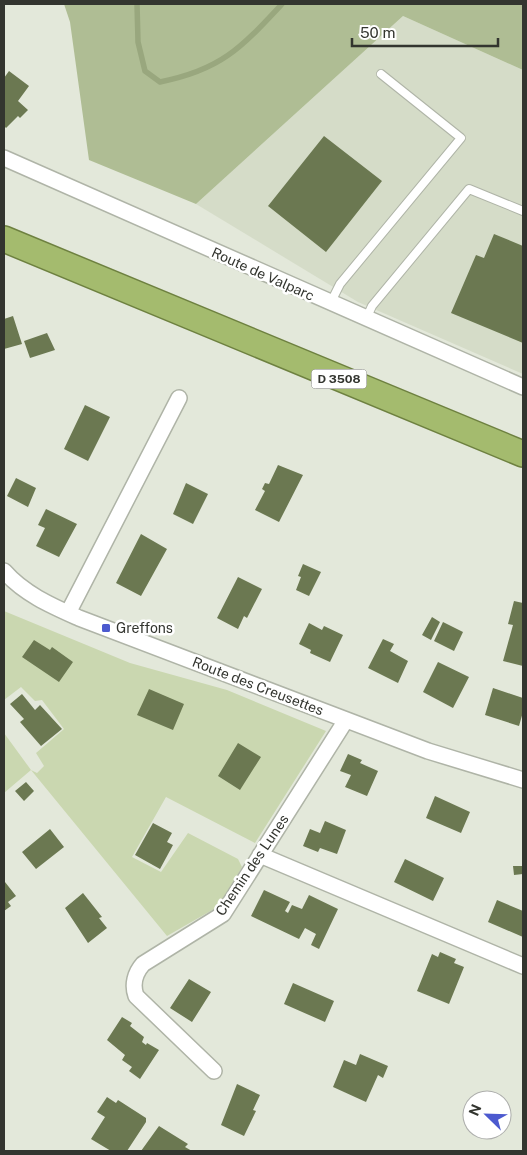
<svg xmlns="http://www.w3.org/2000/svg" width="527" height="1155" font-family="'Public Sans',sans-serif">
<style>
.built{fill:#d5dcc8}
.green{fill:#cad7b0}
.forest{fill:#afbd94}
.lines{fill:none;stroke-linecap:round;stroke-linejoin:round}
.stream{stroke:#99a77e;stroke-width:5.5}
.building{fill:#6b7851}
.service-casing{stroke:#afb4a7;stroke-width:10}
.minor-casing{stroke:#afb4a7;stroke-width:18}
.trunk-casing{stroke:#6e8140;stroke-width:28}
.service{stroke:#fff;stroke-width:8}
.minor{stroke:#fff;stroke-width:15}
.trunk{stroke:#a4bb6e;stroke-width:25}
.poi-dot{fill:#4c5acf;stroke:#fff;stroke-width:2}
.labels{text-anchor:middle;stroke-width:5;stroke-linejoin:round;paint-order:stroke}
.shield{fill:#fff;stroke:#70726d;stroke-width:1}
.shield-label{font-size:12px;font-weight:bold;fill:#33352f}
.street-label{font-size:14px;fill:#33352f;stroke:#fff}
.poi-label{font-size:14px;fill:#33352f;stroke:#fff;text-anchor:start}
</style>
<rect width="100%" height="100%" fill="#e3e8da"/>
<path class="built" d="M403 16 523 70V374L358 302 196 204Z"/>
<path class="green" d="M4 611 130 663 227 690 326 731 255 843 166 797 132 857 161 872 188 833 238 859 242 867 221 905 167 936 31 770 4 793V733L31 770 37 773 44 766 36 753 64 729 42 700 35 701 21 687 4 700Z"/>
<path class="forest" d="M64 4H523V70L403 16 196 204 89 160 70 22Z"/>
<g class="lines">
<path class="stream" d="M137 4 138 42 145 71 160 82C221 70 241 48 282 4"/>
</g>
<path class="building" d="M9 71 29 86 18 101 28 110 20 118 18 116 6 128 4 126V78Z
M324 136 382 181 326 252 268 206Z
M494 234 523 246V343L451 313 476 255 484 258Z
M13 316 22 344 4 349V319Z
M47 333 55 350 30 358 24 341Z
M85 405 110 417 88 461 64 449Z
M278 465 303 475 279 522 255 510 265 491 262 489 265 483 269 484Z
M16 478 36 488 28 507 7 496Z
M186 483 208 494 193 524 173 514Z
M46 509 77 524 59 557 36 546 45 528 38 525Z
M141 534 167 549 141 596 116 583Z
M303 564 321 572 309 596 296 590 301 577 298 576Z
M238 577 262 589 247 618 244 616 238 629 217 618Z
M514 601 523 603V666L503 661 513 625 508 624Z
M432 617 440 622 431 640 422 635Z
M443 622 463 632 454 651 434 641Z
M309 623 322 630 324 626 343 635 330 662 310 653 311 650 299 644Z
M383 639 394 644 390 651 408 661 398 683 368 668Z
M34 640 50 650 52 647 73 662 59 682 22 657Z
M438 662 469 677 453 708 423 692Z
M493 688 523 698V712L519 726 485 715Z
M149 689 184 704 173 730 137 715Z
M22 694 35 710 40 705 62 729 41 746 20 722 24 719 10 704Z
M238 743 261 757 240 790 218 776Z
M348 754 362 760 360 763 378 771 367 796 345 787 351 775 340 771Z
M26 782 34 791 24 801 15 791Z
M435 796 470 812 461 833 426 818Z
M325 821 346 830 337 854 320 848 318 852 303 846 310 829 320 833Z
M153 823 172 833 167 842 173 845 160 869 135 855Z
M50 829 64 847 36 869 22 852Z
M405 859 444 878 433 901 394 882Z
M513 866H523V874L514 875Z
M5 882 16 896 8 902 11 906 4 911Z
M264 890 290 902 285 911 288 913 292 905 302 909 309 895 338 909 319 949 311 945 316 934 305 928 299 939 251 916Z
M83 893 102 917 99 918 107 928 88 943 65 908Z
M497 900 523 911V937L488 922Z
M440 952 456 959 454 963 464 967 449 1004 417 991 432 954 438 957Z
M189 979 211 992 192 1022 170 1008Z
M293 983 334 1001 325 1022 284 1004Z
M122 1017 132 1023 130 1026 144 1037 142 1042 146 1045 147 1043 159 1050 140 1079 129 1071 132 1067 122 1060 125 1055 107 1040Z
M360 1054 388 1066 383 1078 378 1075 366 1102 333 1087 344 1060 356 1065Z
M237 1084 260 1095 253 1110 256 1111 244 1136 221 1125Z
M107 1097 116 1103 118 1100 146 1118V1122L127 1151H111L91 1139 105 1117 97 1112Z
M159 1126 188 1144 185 1147 192 1151H141Z"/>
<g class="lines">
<defs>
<path id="service" d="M330 304 340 284 461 138 381 74
M366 319 372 306 469 189 523 211"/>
<path id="minor" d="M4 158 523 387
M4 571C24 594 52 606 79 618L428 751 523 780
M68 613 179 398
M260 855 523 966
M214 1071 136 996C132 985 135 973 143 964L223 914 346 720"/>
<path id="trunk" d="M4 239 523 454"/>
</defs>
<use href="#service" class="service-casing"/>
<use href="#minor" class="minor-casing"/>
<use href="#trunk" class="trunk-casing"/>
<use href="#service" class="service"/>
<use href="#minor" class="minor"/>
<use href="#trunk" class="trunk"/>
</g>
<rect class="poi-dot" x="101" y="623" width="10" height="10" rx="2.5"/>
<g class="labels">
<rect class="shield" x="311.5" y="369.5" width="55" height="19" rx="4"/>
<g class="shield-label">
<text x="339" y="383">D 3508</text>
</g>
<g class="street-label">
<text transform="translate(263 274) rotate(24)" y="5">Route de Valparc</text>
<text transform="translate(258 686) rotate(21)" y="5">Route des Creusettes</text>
<text transform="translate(252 865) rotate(-56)" y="5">Chemin des Lunes</text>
</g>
<g class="poi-label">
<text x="116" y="633">Greffons</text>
</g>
</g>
<rect width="527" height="1155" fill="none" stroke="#33352f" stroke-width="10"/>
<g transform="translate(487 1115) rotate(293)"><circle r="24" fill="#ffffff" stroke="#adaeac"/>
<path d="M0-4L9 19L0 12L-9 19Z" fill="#4c5acf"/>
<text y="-8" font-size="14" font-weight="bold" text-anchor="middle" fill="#33352f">N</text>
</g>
<path d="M352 38v8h146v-8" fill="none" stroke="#33352f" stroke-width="2.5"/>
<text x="360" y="38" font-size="15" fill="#33352f" stroke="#ffffff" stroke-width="4" paint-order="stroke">50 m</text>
</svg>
